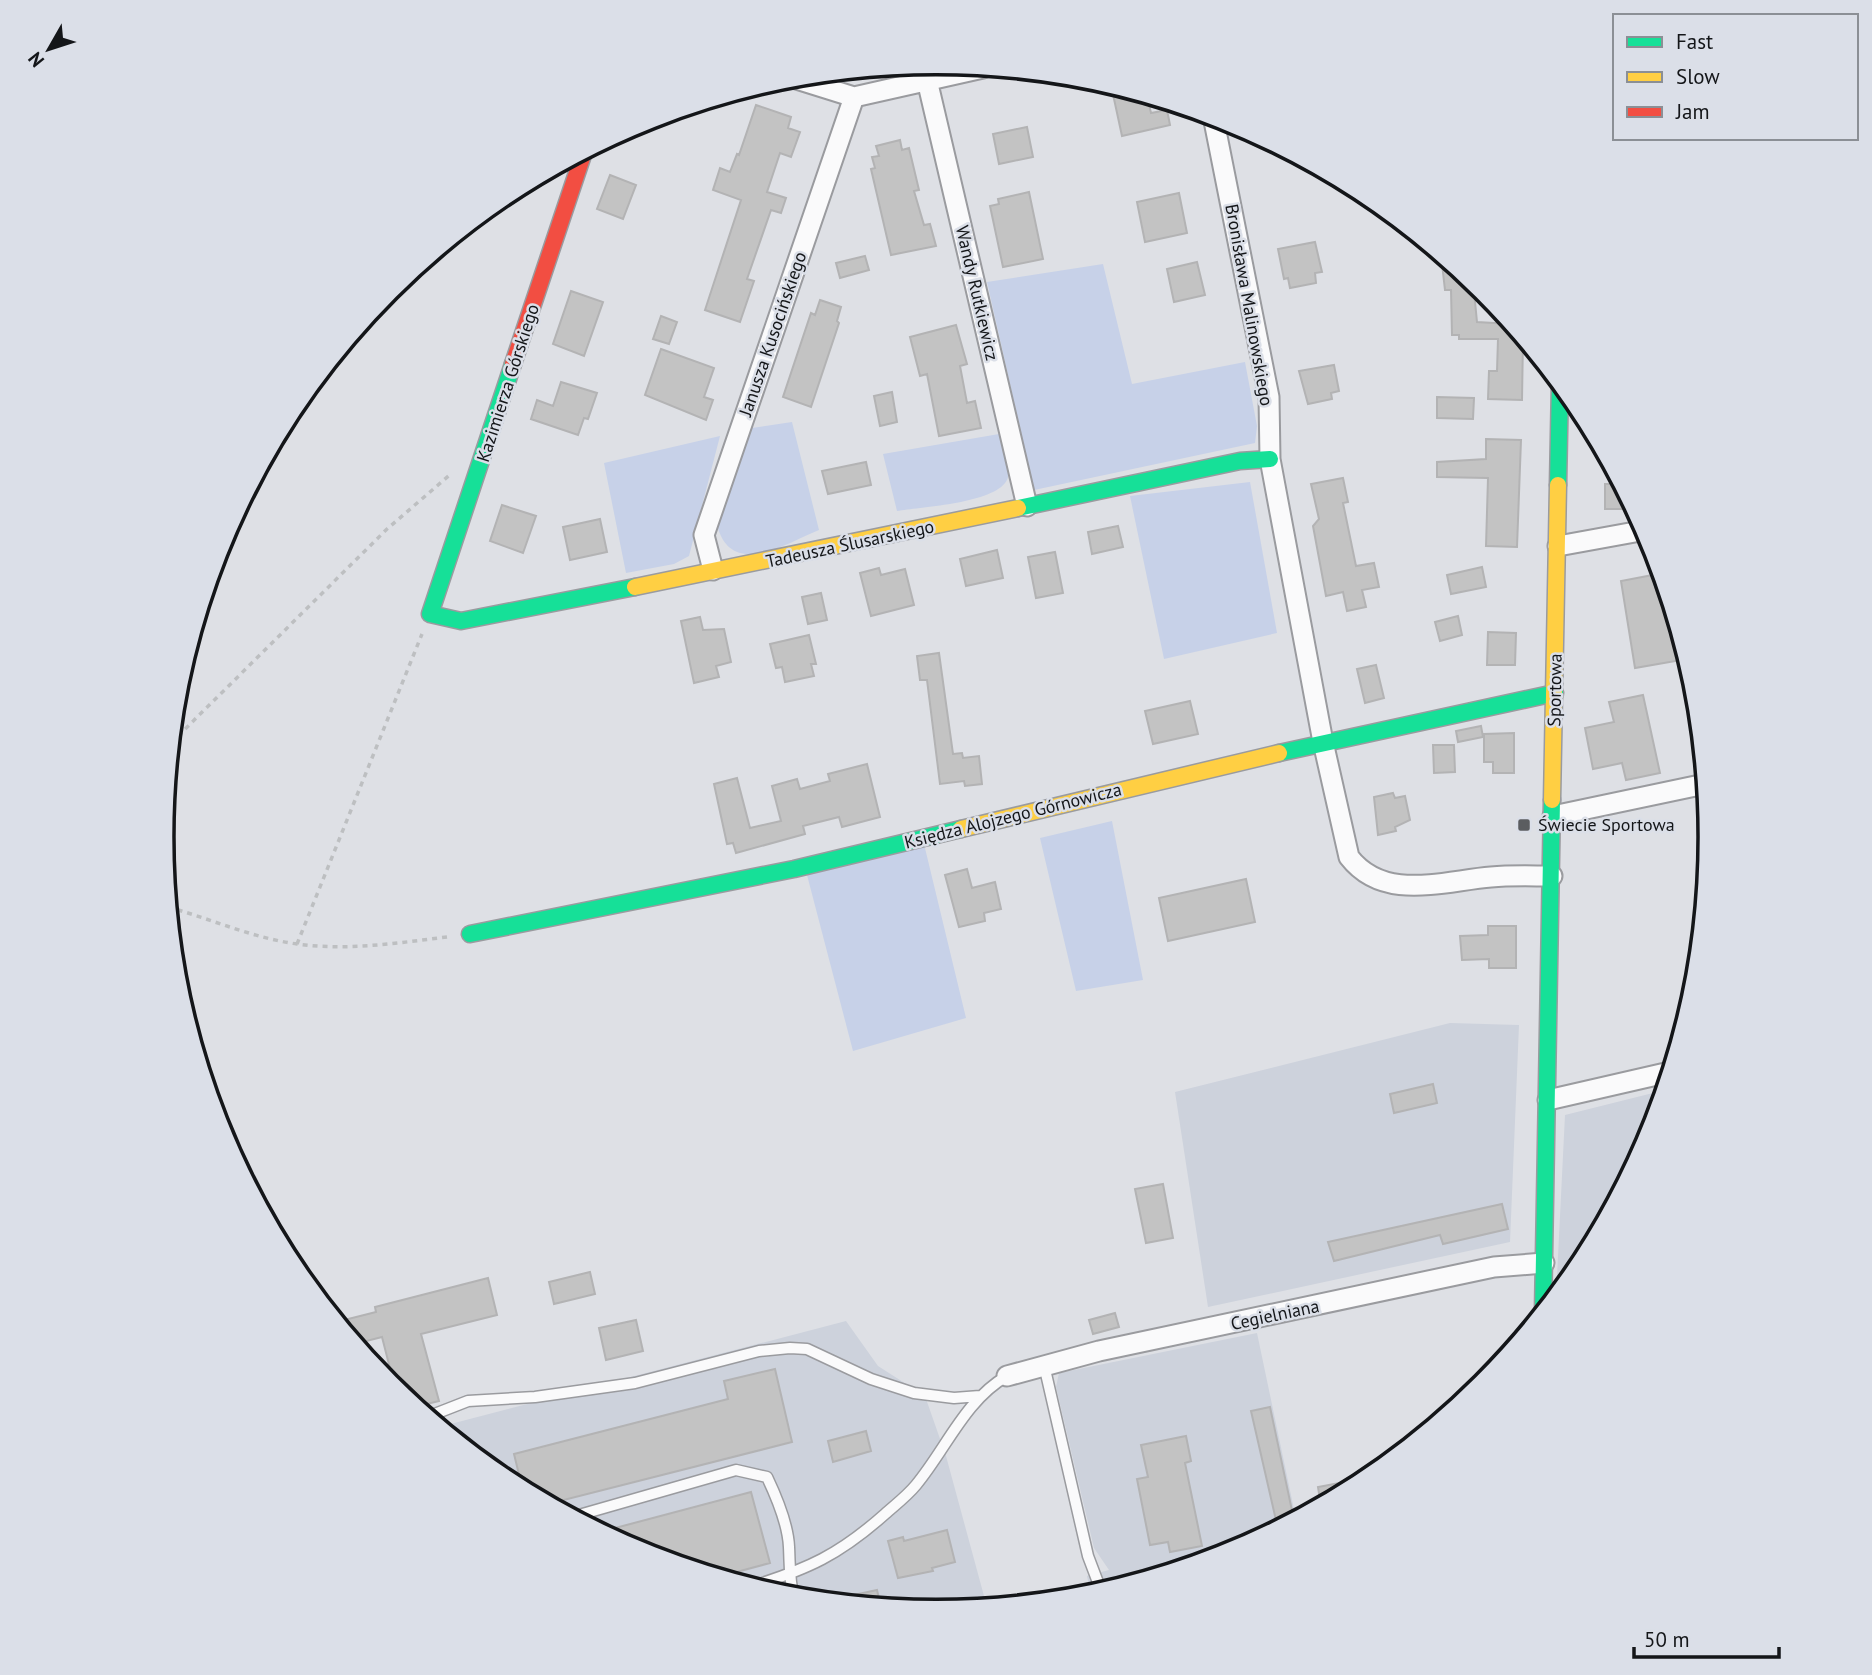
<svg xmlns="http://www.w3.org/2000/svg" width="1872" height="1675" font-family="'PT Sans',sans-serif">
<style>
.built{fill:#cdd2dc}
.green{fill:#c7d1e8}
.building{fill:#c3c3c3;stroke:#b3b3b4;stroke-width:2}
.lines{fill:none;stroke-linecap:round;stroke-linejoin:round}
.lane-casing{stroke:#9a9b9f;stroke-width:13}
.street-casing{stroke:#9a9b9f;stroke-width:23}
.fast-casing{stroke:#9a9b9f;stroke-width:19}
.slow-casing{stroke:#9a9b9f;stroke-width:19}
.jam-casing{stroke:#9a9b9f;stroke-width:19}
.path{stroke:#bdbfc1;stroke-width:3.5;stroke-dasharray:5 5;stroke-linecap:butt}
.lane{stroke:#fafafb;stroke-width:10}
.street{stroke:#fafafb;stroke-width:19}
.fast{stroke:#16e098;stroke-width:16}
.slow{stroke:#ffcf43;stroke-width:16}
.jam{stroke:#f24e42;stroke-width:16}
.poi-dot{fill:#5b5d60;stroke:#dbdfe8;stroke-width:2.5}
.labels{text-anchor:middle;stroke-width:5;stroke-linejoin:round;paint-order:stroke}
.street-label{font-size:18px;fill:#141619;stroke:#dbdfe8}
.poi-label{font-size:18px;fill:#141619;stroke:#dbdfe8;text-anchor:start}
.rim{fill:none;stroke:#141619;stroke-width:3.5}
</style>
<rect width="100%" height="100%" fill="#dee0e5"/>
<path class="built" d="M1450 1023 1519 1025 1510 1242 1208 1307 1175 1092Z
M1665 1090 1651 1134 1580 1268 1556 1297 1565 1115Z
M846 1321 878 1366 925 1396 946 1456 987 1607 936 1612 785 1597 639 1553 505 1481 439 1427Z
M1257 1333 1296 1519 1232 1553 1091 1596 1087 1576 1109 1570 1094 1548 1056 1387 1059 1373Z"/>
<path class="green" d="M1103 264 1132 384 1245 362 1257 426 1255 443 1034 490 987 282Z
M792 422 819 530C785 544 731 579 717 525L752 428Z
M999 434C1002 446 1010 466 1008 477 1002 503 921 507 897 511L883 454Z
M720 436 689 556 674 564 626 573 604 463Z
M1250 482 1277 633 1164 659 1130 496Z
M1112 821 1143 980 1076 991 1040 838Z
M924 844 966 1018 853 1051 807 875Z"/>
<path class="building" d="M1111 85 1147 96 1151 113 1167 110 1170 125 1122 136Z
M756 105 791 117 788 128 800 132 791 157 780 153 767 192 786 198 781 213 771 210 747 279 754 281 740 322 705 310 741 200 713 190 720 168 730 172 737 154 739 155Z
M1027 127 1033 157 999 164 993 134Z
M900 140 902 150 909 148 919 190 914 191 924 225 930 224 936 246 891 255 871 169 875 168 872 157 879 156 876 146Z
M610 175 636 185 623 219 597 209Z
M1029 192 1043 259 1003 267 990 206 999 204 998 199Z
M1179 193 1187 233 1145 242 1137 202Z
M1315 242 1322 272 1315 273 1316 283 1290 288 1288 278 1284 279 1278 249Z
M1441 255 1473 281 1477 322 1511 324 1523 338 1522 400 1488 399 1489 371H1497L1498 339H1459V335H1452L1451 290H1445Z
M865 256 869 270 840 278 836 263Z
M1197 262 1205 295 1174 302 1167 269Z
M571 291 603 302 584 356 553 344Z
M820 300 841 307 837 321 839 323 811 407 783 397 811 313 815 315Z
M661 316 677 322 669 344 653 339Z
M956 325 967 364 960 366 967 403 975 401 981 428 939 436 927 374 920 376 910 337Z
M661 349 714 368 704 397 713 400 706 420 645 395Z
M1334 365 1339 391 1331 393 1332 399 1308 404 1299 371Z
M561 382 597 393 588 419 584 418 578 435 531 419 537 400 553 406Z
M892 392 897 422 880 426 874 396Z
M1437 397 1474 398 1473 419 1437 418Z
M1486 439 1521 440 1517 547 1486 546 1488 478 1437 477V462L1486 459Z
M866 462 871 485 828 494 822 471Z
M1343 478 1348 502 1343 503 1356 566 1374 563 1379 587 1362 590 1366 607 1347 611 1343 592 1326 596 1313 526 1319 519 1311 484Z
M1605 484H1621L1634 509H1605Z
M502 505 536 516 523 553 490 541Z
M600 519 607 552 570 560 563 527Z
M1118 526 1123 547 1092 554 1088 532Z
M997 550 1003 578 966 586 960 559Z
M1055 552 1063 593 1036 598 1028 557Z
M1482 567 1486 587 1451 594 1447 575Z
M879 568 881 575 905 569 914 605 871 616 860 573Z
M1658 574 1666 616 1674 614 1687 659 1635 668 1621 581Z
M821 593 827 620 808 624 802 597Z
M1458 616 1462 635 1440 641 1435 622Z
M700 617 703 630 724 629 731 662 716 666 719 677 694 683 681 621Z
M1488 632 1516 633 1515 665H1487Z
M809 635 816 664H811L814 676 785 682 782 667 776 668 770 644Z
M939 653 953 754 962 753 963 758 979 756 982 784 965 786 964 781 940 784 927 680H920L917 656Z
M1376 665 1384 698 1365 703 1357 669Z
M1643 695 1660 773 1626 780 1622 763 1593 769 1585 728 1614 722 1609 702Z
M1190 701 1198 734 1153 744 1145 711Z
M1481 726 1483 737 1458 742 1456 731Z
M1514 733V773H1493V762H1484V734Z
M1433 745H1454L1455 772 1434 773Z
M867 764 880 817 842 827 839 817 803 826 805 834 736 853 733 843 727 844 714 784 737 778 750 828 781 821 772 786 797 779 800 789 830 781 828 774Z
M1393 793 1395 798 1405 796 1410 820 1395 827 1396 831 1378 835 1374 797Z
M967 869 972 888 995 882 1001 909 984 913 985 921 959 927 945 875Z
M1246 879 1255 922 1168 941 1159 898Z
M1488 926H1516V968H1489V959L1462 960 1460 936 1488 935Z
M1433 1084 1437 1103 1394 1113 1390 1094Z
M1163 1184 1173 1238 1146 1243 1135 1189Z
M1502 1204 1508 1229 1443 1244 1440 1235 1334 1261 1328 1242Z
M590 1272 595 1294 554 1304 549 1282Z
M488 1278 497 1315 421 1334 439 1401 415 1407 396 1392 382 1337 355 1344 336 1322 376 1312 375 1307Z
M1115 1313 1119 1327 1093 1334 1089 1320Z
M636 1320 643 1351 606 1360 599 1328Z
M775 1369 792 1442 548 1504 523 1491 514 1454 728 1399 724 1381Z
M1270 1407 1294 1520 1278 1529 1251 1411Z
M866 1431 871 1451 833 1462 828 1441Z
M1186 1436 1191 1461 1185 1463 1202 1546 1170 1552 1168 1542 1150 1545 1137 1479 1148 1477 1141 1445Z
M1366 1478V1482L1321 1506 1318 1487Z
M751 1492 770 1563 718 1577 639 1553 600 1532Z
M947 1530 955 1562 932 1568 933 1571 898 1578 888 1541 903 1537 904 1541Z
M877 1590 881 1607 835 1602V1599Z"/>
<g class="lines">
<defs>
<path id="lane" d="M1044 1365 1088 1556 1102 1593
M427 1417 468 1401 535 1397 635 1383 759 1351 790 1348 807 1349 871 1379 914 1393 954 1398 980 1396
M572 1517 736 1470 767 1477C777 1498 788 1524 789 1547 790 1566 789 1580 794 1598
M750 1587C808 1569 839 1555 885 1514 895 1505 907 1496 916 1485 946 1449 965 1400 1007 1376"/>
<path id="street" d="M790 77 854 97 983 68
M927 80 1027 506
M1213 116 1269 397 1270 459 1323 742 1349 857C1384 902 1442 881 1491 877 1511 875 1532 876 1552 876
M1558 546 1646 530
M713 570 704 535 854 97
M1553 816 1705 784
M1548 1100 1670 1072
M1007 1376 1099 1351 1494 1267 1544 1263"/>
<path id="fast" d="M513 364 430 614 461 621 635 587
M1558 485 1560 383
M1018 508 1240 461 1270 459
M1279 753 1555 693
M470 934 794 869 961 829
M1543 1313 1552 800"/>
<path id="slow" d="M635 587 1018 508
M1552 800 1558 485
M961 829 1279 753"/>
<path id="jam" d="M513 364 584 152"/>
</defs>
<use href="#lane" class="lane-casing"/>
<use href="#street" class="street-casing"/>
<use href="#fast" class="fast-casing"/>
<use href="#slow" class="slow-casing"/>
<use href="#jam" class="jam-casing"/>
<path class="path" d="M171 743 387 529 452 473
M168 907C211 919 253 938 297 944 348 951 397 943 447 937
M297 944 422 634"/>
<use href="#lane" class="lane"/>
<use href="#street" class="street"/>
<use href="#fast" class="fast"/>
<use href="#slow" class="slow"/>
<use href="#jam" class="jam"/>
</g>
<rect class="poi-dot" x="1517" y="818" width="14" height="14" rx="3.5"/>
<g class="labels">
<g class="street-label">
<text transform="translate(977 293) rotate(77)" y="6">Wandy Rutkiewicz</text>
<text transform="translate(1249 305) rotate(80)" y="6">Bronisława Malinowskiego</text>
<text transform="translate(773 334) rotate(-71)" y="6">Janusza Kusocińskiego</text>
<text transform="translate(508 383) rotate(-72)" y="6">Kazimierza Górskiego</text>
<text transform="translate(850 544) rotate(-12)" y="6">Tadeusza Ślusarskiego</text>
<text transform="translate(1555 690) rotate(-89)" y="6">Sportowa</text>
<text transform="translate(1013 816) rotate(-14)" y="6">Księdza Alojzego Górnowicza</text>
<text transform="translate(1275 1315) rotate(-12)" y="6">Cegielniana</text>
</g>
<g class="poi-label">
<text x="1538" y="831">Świecie Sportowa</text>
</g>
</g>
<path d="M0 0H1872V1675H0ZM174 837a762 762 0 1 1 1524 0a762 762 0 1 1-1524 0Z" fill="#dbdfe8" fill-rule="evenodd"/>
<path class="rim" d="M174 837a762 762 0 1 1 1524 0a762 762 0 1 1-1524 0Z"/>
<rect x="1613" y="14" width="245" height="126" fill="#dbdfe8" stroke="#8b8f95" stroke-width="2"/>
<rect x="1627" y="37" width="35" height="10" fill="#16e098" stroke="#8b8f95" stroke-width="2"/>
<text x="1676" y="49" font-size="21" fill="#141619">Fast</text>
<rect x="1627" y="72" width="35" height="10" fill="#ffcf43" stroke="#8b8f95" stroke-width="2"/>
<text x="1676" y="84" font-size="21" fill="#141619">Slow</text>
<rect x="1627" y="107" width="35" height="10" fill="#f24e42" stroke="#8b8f95" stroke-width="2"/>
<text x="1676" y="119" font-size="21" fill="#141619">Jam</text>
<g transform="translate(49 49) rotate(231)" stroke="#dbdfe8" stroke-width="5" paint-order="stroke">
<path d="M0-5L12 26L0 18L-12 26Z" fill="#141619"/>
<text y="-10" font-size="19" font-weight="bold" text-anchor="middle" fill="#141619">N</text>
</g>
<path d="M1634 1647v10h145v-10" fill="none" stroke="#141619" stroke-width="3.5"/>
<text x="1644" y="1647" font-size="21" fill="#141619" stroke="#dbdfe8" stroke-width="5" paint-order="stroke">50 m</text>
</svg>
